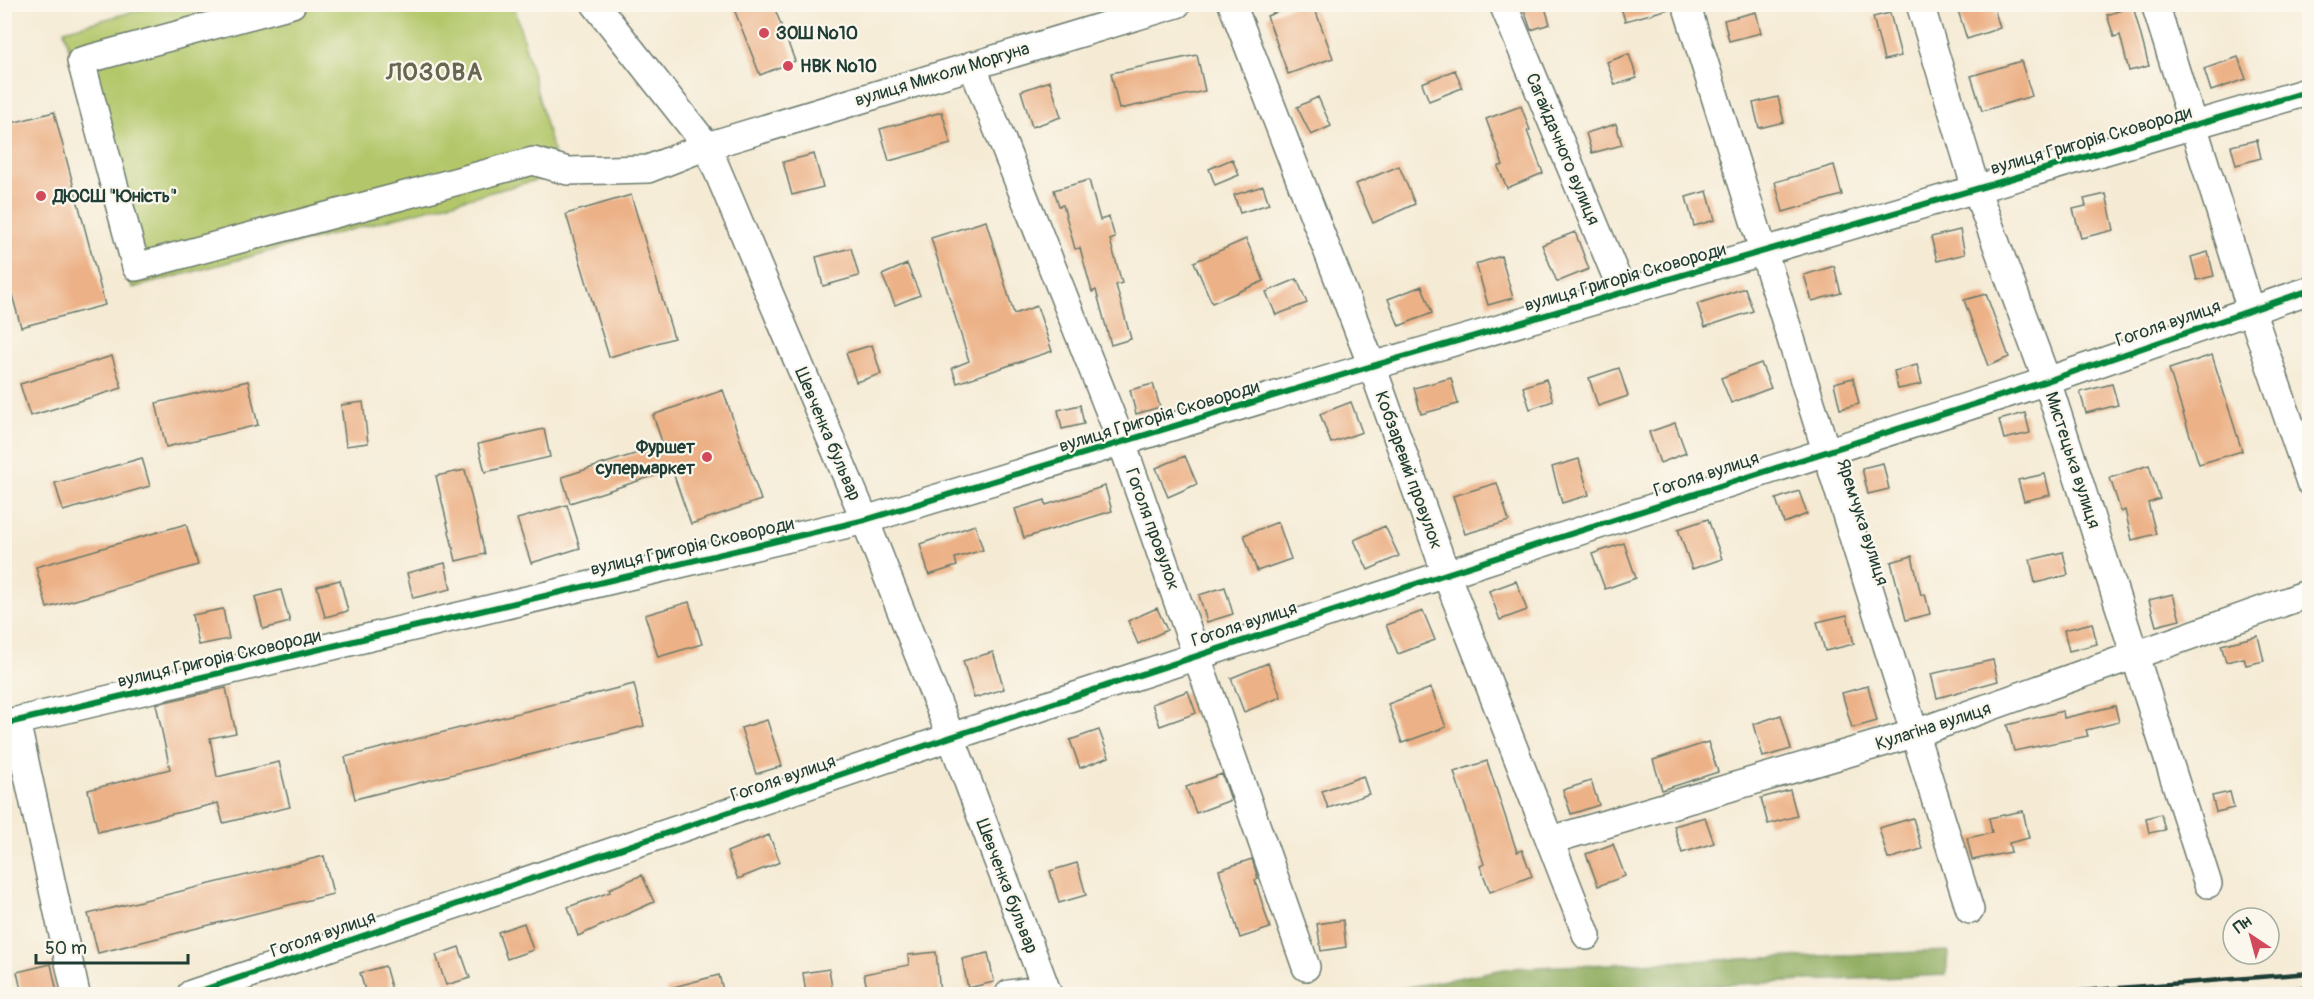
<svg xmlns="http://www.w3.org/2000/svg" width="2314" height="999" font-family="Pangolin,sans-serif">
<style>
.green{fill:#b3c76b;stroke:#698250;stroke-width:1.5}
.forest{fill:#8eac5f;stroke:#56744a;stroke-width:1.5}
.building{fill:#ecb186}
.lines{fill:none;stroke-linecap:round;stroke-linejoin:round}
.minor-casing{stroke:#6a7a6c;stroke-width:30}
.minor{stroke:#fff;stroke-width:27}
.rail{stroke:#1f3d34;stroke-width:4.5}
.cycleway-casing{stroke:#fbf7ec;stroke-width:10}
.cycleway{stroke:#00873e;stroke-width:6}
.poi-dot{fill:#d1495b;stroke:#fbf7ec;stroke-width:2}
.labels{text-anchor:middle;stroke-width:4.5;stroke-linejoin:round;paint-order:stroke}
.poi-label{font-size:18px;font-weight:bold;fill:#1f3d34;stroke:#fbf7ec;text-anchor:start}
.street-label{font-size:18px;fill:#1f3d34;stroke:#fbf7ec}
.district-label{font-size:24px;font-weight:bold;letter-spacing:1.5px;fill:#676651;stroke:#fbf7ec}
</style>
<rect width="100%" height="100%" fill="#fbf7ec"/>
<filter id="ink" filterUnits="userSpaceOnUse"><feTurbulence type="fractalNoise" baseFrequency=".0167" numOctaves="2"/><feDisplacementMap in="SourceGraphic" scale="12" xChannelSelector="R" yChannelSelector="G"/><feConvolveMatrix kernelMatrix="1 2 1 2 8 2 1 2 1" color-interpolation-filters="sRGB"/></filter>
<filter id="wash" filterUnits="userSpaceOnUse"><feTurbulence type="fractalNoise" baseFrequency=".008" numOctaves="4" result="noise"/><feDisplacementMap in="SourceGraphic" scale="24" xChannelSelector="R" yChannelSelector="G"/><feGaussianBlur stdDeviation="1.35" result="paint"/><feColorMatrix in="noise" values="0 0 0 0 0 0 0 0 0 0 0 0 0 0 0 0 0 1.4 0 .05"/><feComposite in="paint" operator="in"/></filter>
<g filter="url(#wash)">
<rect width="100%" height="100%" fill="#f5ebd5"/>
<path class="green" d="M159 5H514L559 174 132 288 64 30Z"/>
<path class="forest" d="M1948 951 1946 975 1508 994H1382V992L1510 968Z"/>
<g id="blocks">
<path class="building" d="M732 4H773L795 61 760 75Z
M1298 4H1313L1333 58 1288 74 1267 16Z
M1522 4H1544L1550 24 1531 30Z
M1620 4H1668L1669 9 1625 21Z
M1956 4H1993L2000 28 1967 39Z
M2133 6 2149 66 2129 71 2120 35 2114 37 2107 15Z
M1756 12 1761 33 1729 41 1724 20Z
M1890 13 1901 56 1884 60 1873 17Z
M1629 54 1637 78 1615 85 1607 62Z
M1197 55 1205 91 1119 109 1111 73Z
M2238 57 2246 79 2211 91 2204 69Z
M2021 61 2032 96 1982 111 1971 76Z
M1455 70 1462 88 1429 101 1422 83Z
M1050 81 1061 117 1032 127 1021 91Z
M1318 97 1331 126 1311 135 1297 107Z
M1778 97 1784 122 1759 128 1753 103Z
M1521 106 1530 130 1527 131 1543 173 1507 188 1498 167 1503 165 1486 119Z
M54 112 105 305 21 327 4 266V125Z
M942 112 951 144 889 161 880 129Z
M1616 124 1622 145 1592 153 1586 133Z
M2257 140 2261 158 2236 165 2231 146Z
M814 154 823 187 792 195 783 162Z
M1232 159 1239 175 1215 185 1209 169Z
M1834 165 1842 195 1783 212 1775 182Z
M1399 166 1415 204 1373 223 1356 184Z
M1089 180 1100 220 1109 217 1115 238 1110 240 1122 283 1116 285 1131 339 1111 345 1096 290 1092 292 1080 248 1075 249 1063 205 1059 206 1054 190Z
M1263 186 1269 204 1240 213 1234 195Z
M1707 191 1715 220 1694 226 1686 197Z
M2106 194 2114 230 2081 238 2073 209 2086 206 2084 199Z
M631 195 674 338 609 357 566 214Z
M986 221 1014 314 1037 306 1052 351 957 383 952 368 969 361 931 238Z
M1960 230 1965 254 1937 261 1931 237Z
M1575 232 1589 269 1557 282 1542 245Z
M1246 239 1264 281 1212 303 1194 262Z
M851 248 859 276 823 286 816 257Z
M2208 252 2214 276 2197 280 2191 257Z
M1501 256 1513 298 1488 305 1476 264Z
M907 264 920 295 895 305 882 275Z
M1834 266 1841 293 1812 301 1804 275Z
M1297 279 1307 303 1276 315 1266 292Z
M1422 286 1432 313 1399 326 1388 299Z
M1745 288 1753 311 1705 327 1697 304Z
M1986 294 2009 357 1988 366 1964 300Z
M872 345 881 374 856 382 846 353Z
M2212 355 2242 451 2199 464 2169 369Z
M112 356 122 388 30 416 20 384Z
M1761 363 1771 388 1731 403 1721 378Z
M1917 365 1922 384 1898 389 1894 371Z
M1619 368 1628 396 1598 406 1589 378Z
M1451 378 1458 404 1421 414 1414 388Z
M1853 378 1859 404 1840 409 1834 383Z
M1546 379 1553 401 1530 409 1523 387Z
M248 381 258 425 166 447 156 403Z
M1153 384 1160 407 1136 414 1130 390Z
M2112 384 2118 405 2086 413 2080 392Z
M723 390 761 500 691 524 672 470 570 503 562 477 663 445 653 415Z
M363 402 368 443 346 446 341 405Z
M1351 402 1362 432 1331 443 1320 414Z
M1080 405 1084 424 1062 429 1058 410Z
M2025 413 2030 433 2004 439 1999 420Z
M1675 423 1686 453 1660 463 1649 432Z
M544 429 550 457 485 472 478 444Z
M1185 456 1197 484 1168 497 1156 468Z
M142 458 150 486 63 511 55 483Z
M1579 459 1589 495 1562 503 1552 467Z
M1883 463 1889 489 1868 494 1862 468Z
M2149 465 2160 499 2148 503 2156 534 2132 540 2125 510 2121 512 2110 478Z
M465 470 485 554 456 561 436 476Z
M2045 474 2050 495 2024 501 2018 480Z
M1497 483 1509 521 1465 534 1453 496Z
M1105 486 1112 511 1024 538 1015 509 1045 500 1046 505Z
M1799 491 1807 514 1784 523 1776 499Z
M567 505 580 548 531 563 517 519Z
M1708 519 1722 559 1692 569 1678 529Z
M1278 522 1291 559 1257 571 1244 535Z
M186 524 198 565 47 608 36 567Z
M975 525 983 550 955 558 957 566 929 575 920 544Z
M1385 526 1399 556 1368 570 1354 540Z
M1624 543 1636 578 1605 589 1592 554Z
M2063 552 2068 575 2035 583 2030 560Z
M1912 556 1921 595 1925 594 1930 614 1906 620 1891 562Z
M445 563 451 589 413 598 407 573Z
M340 580 348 611 325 617 317 586Z
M1516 581 1527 610 1500 620 1489 591Z
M1225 587 1233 614 1207 622 1199 595Z
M281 590 290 622 263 629 255 597Z
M2173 594 2180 620 2156 626 2149 600Z
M689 602 702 644 658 657 645 615Z
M1157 608 1167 630 1138 644 1128 621Z
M223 609 229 639 198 645 192 615Z
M1423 611 1435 640 1398 654 1386 625Z
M1847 615 1854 644 1825 651 1817 622Z
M2092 623 2097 644 2069 651 2064 630Z
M2258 636 2264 661 2246 665 2244 658 2226 662 2221 645Z
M993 652 1004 689 974 698 963 661Z
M1993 660 1998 681 1937 698 1931 674Z
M1268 663 1281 697 1244 712 1231 678Z
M634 684 644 726 355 799 345 757Z
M1868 686 1877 721 1852 728 1842 693Z
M226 688 236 733 210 738 217 777 279 762 290 807 223 823 218 803 98 832 88 790 170 769 156 704Z
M1431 688 1446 727 1402 743 1388 704Z
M1188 691 1196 713 1160 726 1152 704Z
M2115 706 2119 722 2086 730 2088 736 2014 751 2007 725 2063 711 2064 718Z
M1781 715 1791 749 1763 757 1754 724Z
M767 720 782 766 756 774 741 728Z
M1099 730 1109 757 1080 768 1070 740Z
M1708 742 1718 772 1662 790 1653 760Z
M1487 761 1517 852 1522 850 1532 876 1490 892 1480 866 1484 864 1454 772Z
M1222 774 1231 800 1196 813 1186 787Z
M1363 776 1369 794 1328 808 1322 791Z
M1591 781 1599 805 1571 814 1563 790Z
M1790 790 1797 816 1768 824 1761 798Z
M2230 792 2234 808 2216 812 2212 796Z
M2023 811 2029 838 2009 843 2011 852 1972 860 1967 838 1992 833 1989 818Z
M2161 814 2165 830 2149 833 2146 818Z
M1705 817 1714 843 1682 853 1674 826Z
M1913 818 1922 849 1888 859 1879 828Z
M769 835 780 862 738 879 727 852Z
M1613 844 1625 876 1598 886 1586 854Z
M324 856 333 894 98 953 88 914Z
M1252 859 1258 879 1255 880 1270 928 1240 938 1219 870Z
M1077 863 1086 895 1059 903 1050 871Z
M642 875 654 902 578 936 568 907 610 892 609 889Z
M1343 920 1346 947 1321 951 1317 924Z
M524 923 533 950 507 959 498 932Z
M459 947 470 978 446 985 436 955Z
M936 952 940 994H868L864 974 909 965 908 955Z
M988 953 994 982 968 988 962 959Z
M51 964 57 992 22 994 17 972Z
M385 966 393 994H366L360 973Z
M829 969 833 994H806L803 973Z
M719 975 724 994H667L666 989Z"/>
</g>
</g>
<g filter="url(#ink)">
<use href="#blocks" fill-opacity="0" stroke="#6a7a6c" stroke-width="1.5"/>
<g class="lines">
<defs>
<path id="minor" d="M292 4 81 61 136 267 533 161 568 171 648 169 707 146 1177 4
M595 4 707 146 865 520 951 737 1048 994
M1232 4 1372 366 1446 574 1587 936
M1503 4 1623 293
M1686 4 1970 910
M1920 4 1976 189 2047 381 2208 884
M2155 4 2251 310 2310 482
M972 65 1122 443 1306 967
M16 721 76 994
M4 724 865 520 1372 366 2310 91
M1551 840 1916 733 2310 593
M191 994 951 737 1446 574 2047 381 2310 290
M1009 994 1046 989"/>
</defs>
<use href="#minor" class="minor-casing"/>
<use href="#minor" class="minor"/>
<path class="rail" d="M2042 994 2310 973
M2224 994 2310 987"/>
<defs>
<path id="cycleway" d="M4 724 865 520 1372 366 2310 91
M191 994 951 737 1446 574 2047 381 2310 290"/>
</defs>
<use href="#cycleway" class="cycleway-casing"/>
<use href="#cycleway" class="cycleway"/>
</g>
</g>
<g class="poi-dot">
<circle cx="764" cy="33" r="6"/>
<circle cx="788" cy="66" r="6"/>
<circle cx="41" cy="196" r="6"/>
<circle cx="707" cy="457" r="6"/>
</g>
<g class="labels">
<g class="poi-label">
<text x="776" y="39">ЗОШ №10</text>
<text x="800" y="72">НВК №10</text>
<text x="53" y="202">ДЮСШ "Юність"</text>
<text x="695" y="453" text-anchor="end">Фуршет<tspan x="695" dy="21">супермаркет</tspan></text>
</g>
<g class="street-label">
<text transform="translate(942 74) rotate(-17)" y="6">вулиця Миколи Моргуна</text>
<text transform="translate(2091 140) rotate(-16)" y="6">вулиця Григорія Сковороди</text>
<text transform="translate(1563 149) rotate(67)" y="6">Сагайдачного вулиця</text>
<text transform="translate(1625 277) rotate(-16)" y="6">вулиця Григорія Сковороди</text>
<text transform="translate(2168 323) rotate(-19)" y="6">Гоголя вулиця</text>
<text transform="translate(1159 416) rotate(-17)" y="6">вулиця Григорія Сковороди</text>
<text transform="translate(828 434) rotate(67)" y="6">Шевченка бульвар</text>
<text transform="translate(2073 460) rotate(72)" y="6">Мистецька вулиця</text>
<text transform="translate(1409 470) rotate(70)" y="6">Кобзаревий провулок</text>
<text transform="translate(1706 474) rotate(-18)" y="6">Гоголя вулиця</text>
<text transform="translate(1863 522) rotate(72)" y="6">Яремчука вулиця</text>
<text transform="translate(1153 529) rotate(70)" y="6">Гоголя провулок</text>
<text transform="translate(692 546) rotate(-13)" y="6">вулиця Григорія Сковороди</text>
<text transform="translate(1244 624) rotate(-18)" y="6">Гоголя вулиця</text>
<text transform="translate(219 658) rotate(-13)" y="6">вулиця Григорія Сковороди</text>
<text transform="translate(1933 726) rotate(-18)" y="6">Кулагіна вулиця</text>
<text transform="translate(783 778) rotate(-19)" y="6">Гоголя вулиця</text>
<text transform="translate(1007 886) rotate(69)" y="6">Шевченка бульвар</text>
<text transform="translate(323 934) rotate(-19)" y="6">Гоголя вулиця</text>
</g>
<g class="district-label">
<text x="435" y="80">ЛОЗОВА</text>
</g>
</g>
<rect width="2314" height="999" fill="none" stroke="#fbf7ec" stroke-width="24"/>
<g transform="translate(2251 936) rotate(324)"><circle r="28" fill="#fbf7ec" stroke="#a3ada2" stroke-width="1.5"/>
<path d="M0-4.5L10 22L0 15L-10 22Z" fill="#d1495b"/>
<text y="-9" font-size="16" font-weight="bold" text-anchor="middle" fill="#1f3d34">Пн</text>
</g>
<path d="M36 954v9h152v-9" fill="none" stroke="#1f3d34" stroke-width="3"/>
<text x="45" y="954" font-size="18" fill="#1f3d34" stroke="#fbf7ec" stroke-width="4.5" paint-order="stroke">50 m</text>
</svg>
